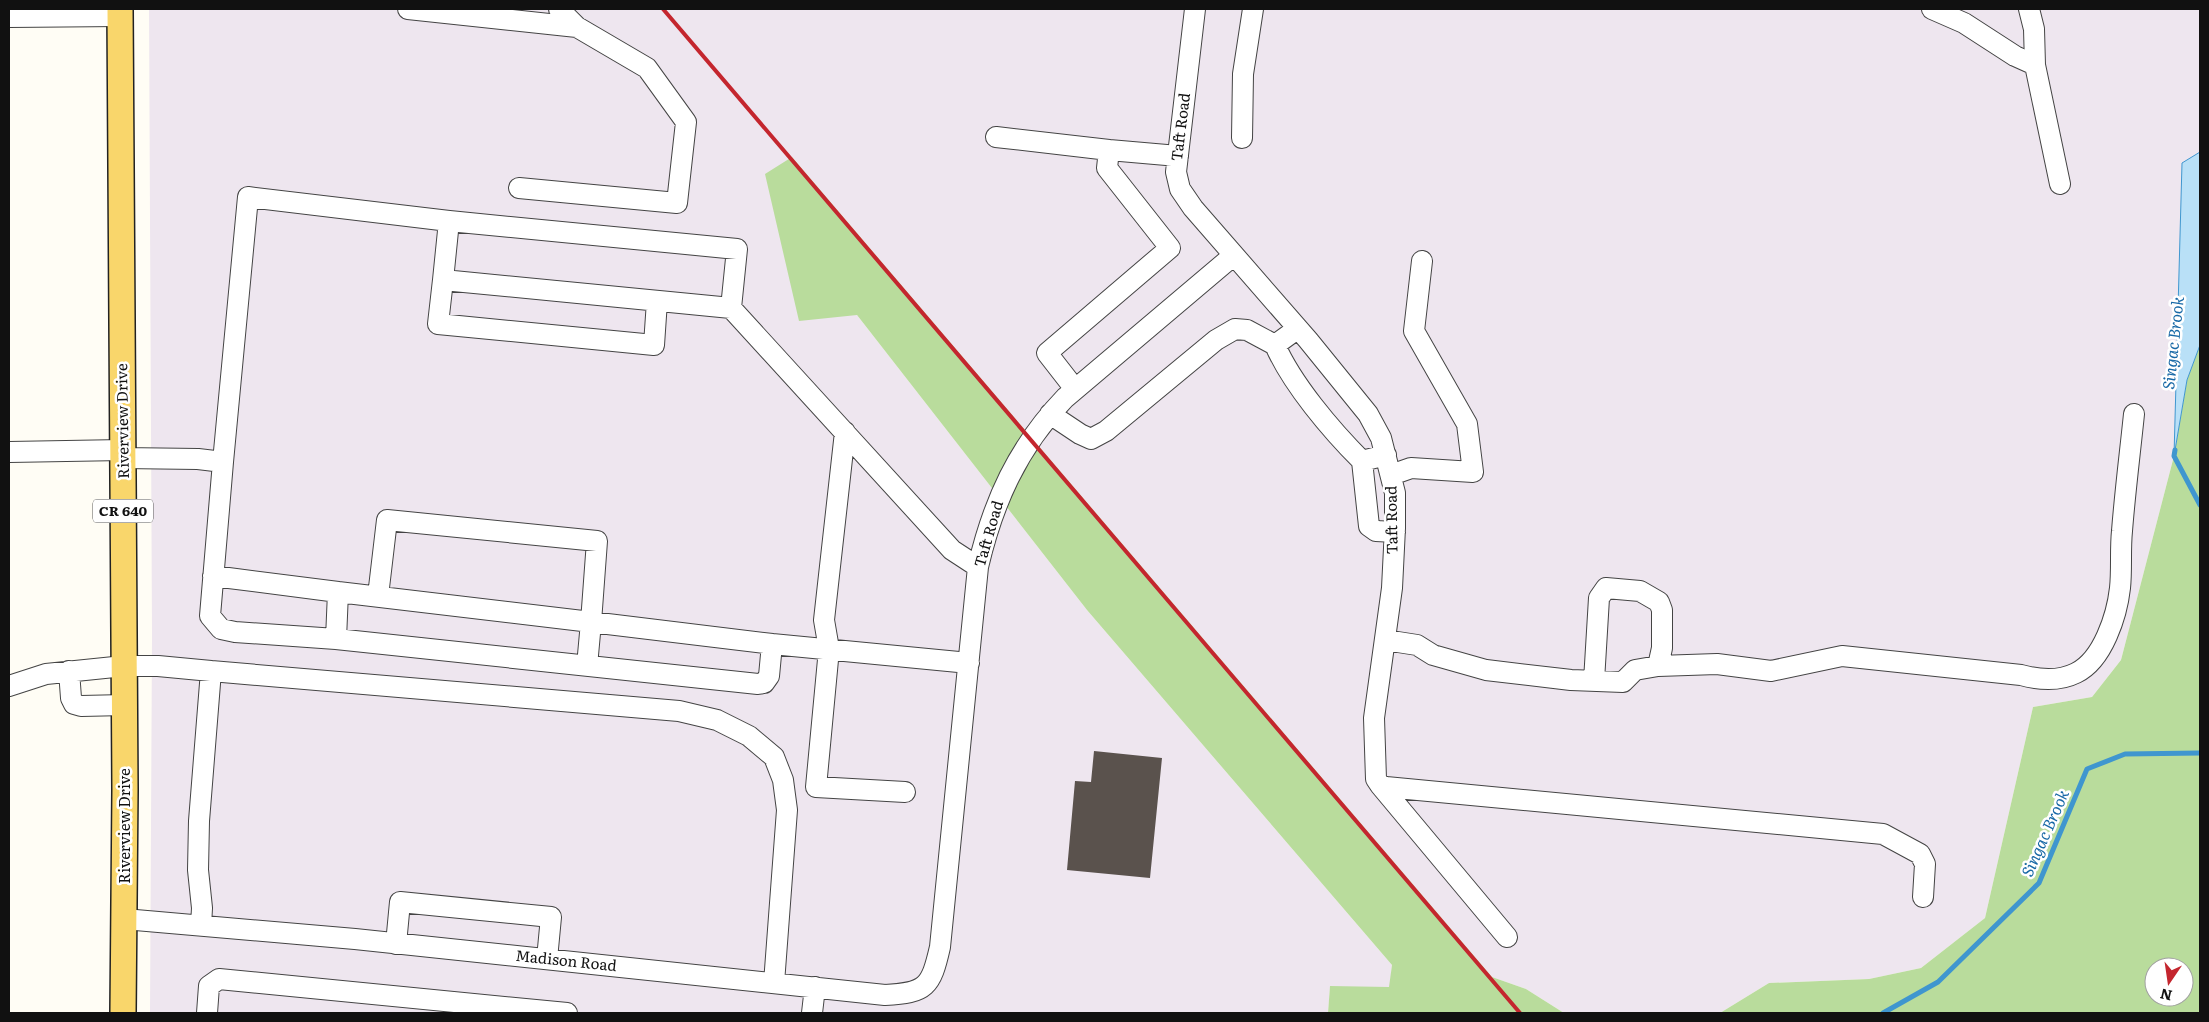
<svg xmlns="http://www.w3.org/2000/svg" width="2209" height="1022" font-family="Literata,serif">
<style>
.industrial{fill:#eee6ef}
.forest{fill:#b9dc9c;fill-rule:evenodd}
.water{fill:#b9e0f7;stroke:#3f96cf}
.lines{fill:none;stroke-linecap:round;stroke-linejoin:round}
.stream{stroke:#3f96cf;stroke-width:5}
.building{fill:#5a524d}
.minor-casing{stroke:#444;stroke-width:22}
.major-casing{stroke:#222;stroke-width:28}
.minor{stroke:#fff;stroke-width:20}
.major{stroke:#f9d66b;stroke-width:25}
.rail{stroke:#c4262e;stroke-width:4}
.labels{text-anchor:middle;stroke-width:5;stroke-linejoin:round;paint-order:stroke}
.shield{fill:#fff;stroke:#585858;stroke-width:1}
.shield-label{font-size:14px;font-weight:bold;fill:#111}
.street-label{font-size:15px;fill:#111;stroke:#fff}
.water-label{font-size:16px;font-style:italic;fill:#1768a6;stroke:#fff}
</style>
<rect width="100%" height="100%" fill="#fffdf5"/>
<path class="industrial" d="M149 9H2200V152L2182 164 2174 456 2121 660 2092 697 2033 707 1985 918 1921 968 1869 979 1769 983 1720 1013H1564L1526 989 1492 977 792 157 857 315 1087 610 1392 965 1390 987H1330L1328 1013H150L152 636Z"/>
<path class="forest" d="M792 157 1492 977 1526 989 1564 1013H1328L1330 986 1389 987 1392 965 1087 610 857 315 799 321 765 174Z
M2200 345V1013H1720L1769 983 1869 979 1921 968 1985 918 2033 707 2092 697 2121 660 2174 456 2187 380ZM2154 967H2184V997H2154Z"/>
<path class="water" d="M2200 152V345L2187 380 2174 456 2182 163Z"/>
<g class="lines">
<path class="stream" d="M2175 450 2174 456 2200 505
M1883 1013 1938 982 2039 883 2087 769 2125 754 2200 753"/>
</g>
<path class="building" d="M1094 751 1162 758 1150 878 1067 870 1075 781 1091 782Z"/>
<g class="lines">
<defs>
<path id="minor" d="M408 9 577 27 559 9
M1195 9 1176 172 1180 189 1193 208 1308 340 1368 414 1381 438 1395 493V528L1392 588 1374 718 1376 779 1380 785 1386 787 1883 834 1920 854 1925 864 1923 897
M1932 9 1964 23 2015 56 2035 65 2034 29 2029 9
M9 17 120 16
M2035 65 2060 184
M996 137 1109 150
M1242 138 1243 74 1253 9
M519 188 677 203 686 122 647 68 577 27
M449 221 443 280 731 308
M443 280 438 324 654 345 657 301
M1275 345C1292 384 1331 430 1362 461L1386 455
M1075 389 1047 353 1170 248 1107 168 1109 150 1178 156
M1050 414 1080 434 1091 439 1106 431 1216 340 1235 329 1247 330 1275 345 1297 329
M845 432 824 620 829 649 816 787 905 792
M9 452 123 450
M123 458 198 459 223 462 210 616 221 629 235 632 336 639 758 684 764 683 769 676 772 644 969 663
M1362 461 1369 526 1376 531 1395 532
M223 462 248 197 449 221 737 249 731 308 952 550 978 567
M1391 475 1411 468 1473 472 1467 424 1414 331 1422 261
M213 576 338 592
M336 639 338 592 591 622 597 541 387 520 378 596
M1385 640 1417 645 1433 655 1486 670 1571 680 1623 682 1635 670 1658 666 1717 664 1771 671 1842 656 2021 675C2039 680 2058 682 2076 673 2103 660 2117 615 2120 588 2122 569 2120 550 2122 531 2125 492 2130 453 2134 414
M587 666 591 622 772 644
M69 671 71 698 74 704 81 706 125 705
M211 671 679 711 717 720 749 736 774 757 783 780 787 810 774 983
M1594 681 1599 598 1606 588 1640 591 1659 602 1662 610V648L1658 666
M9 686 46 674 124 666H158L211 671 199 821 198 870 202 908 201 926
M1380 785 1507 937
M124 919 355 939 885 995C926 993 931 987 940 947L978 567C993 502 1018 447 1065 398L1234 255
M396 944 400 902 551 917 547 959
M207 1013 209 986 219 979 567 1013
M812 1013 815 987"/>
<path id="major" d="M120 9 125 790 123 1013"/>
</defs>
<use href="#minor" class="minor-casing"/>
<use href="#major" class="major-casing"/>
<use href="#minor" class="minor"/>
<use href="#major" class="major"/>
<path class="rail" d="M663 9 1520 1013"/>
</g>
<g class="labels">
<rect class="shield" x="93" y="499.5" width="60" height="23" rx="4"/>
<g class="shield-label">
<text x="123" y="516">CR 640</text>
</g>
<g class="street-label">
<text transform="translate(1181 127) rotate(-83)" y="5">Taft Road</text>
<text transform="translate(123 421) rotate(-91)" y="5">Riverview Drive</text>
<text transform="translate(1392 520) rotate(-91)" y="5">Taft Road</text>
<text transform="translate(989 534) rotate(-74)" y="5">Taft Road</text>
<text transform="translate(125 826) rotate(-90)" y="5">Riverview Drive</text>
<text transform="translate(566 961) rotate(6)" y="5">Madison Road</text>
</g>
<g class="water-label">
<text transform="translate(2173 343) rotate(-84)" y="6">Singac Brook</text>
<text transform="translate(2045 833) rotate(-66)" y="6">Singac Brook</text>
</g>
</g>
<rect width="2209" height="1022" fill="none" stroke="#111111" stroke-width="20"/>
<g transform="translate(2169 982) rotate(193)"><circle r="24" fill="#ffffff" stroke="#a0a0a0"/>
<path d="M0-4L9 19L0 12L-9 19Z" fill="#c4262e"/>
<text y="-8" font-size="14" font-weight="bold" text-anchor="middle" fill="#111111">N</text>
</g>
</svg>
